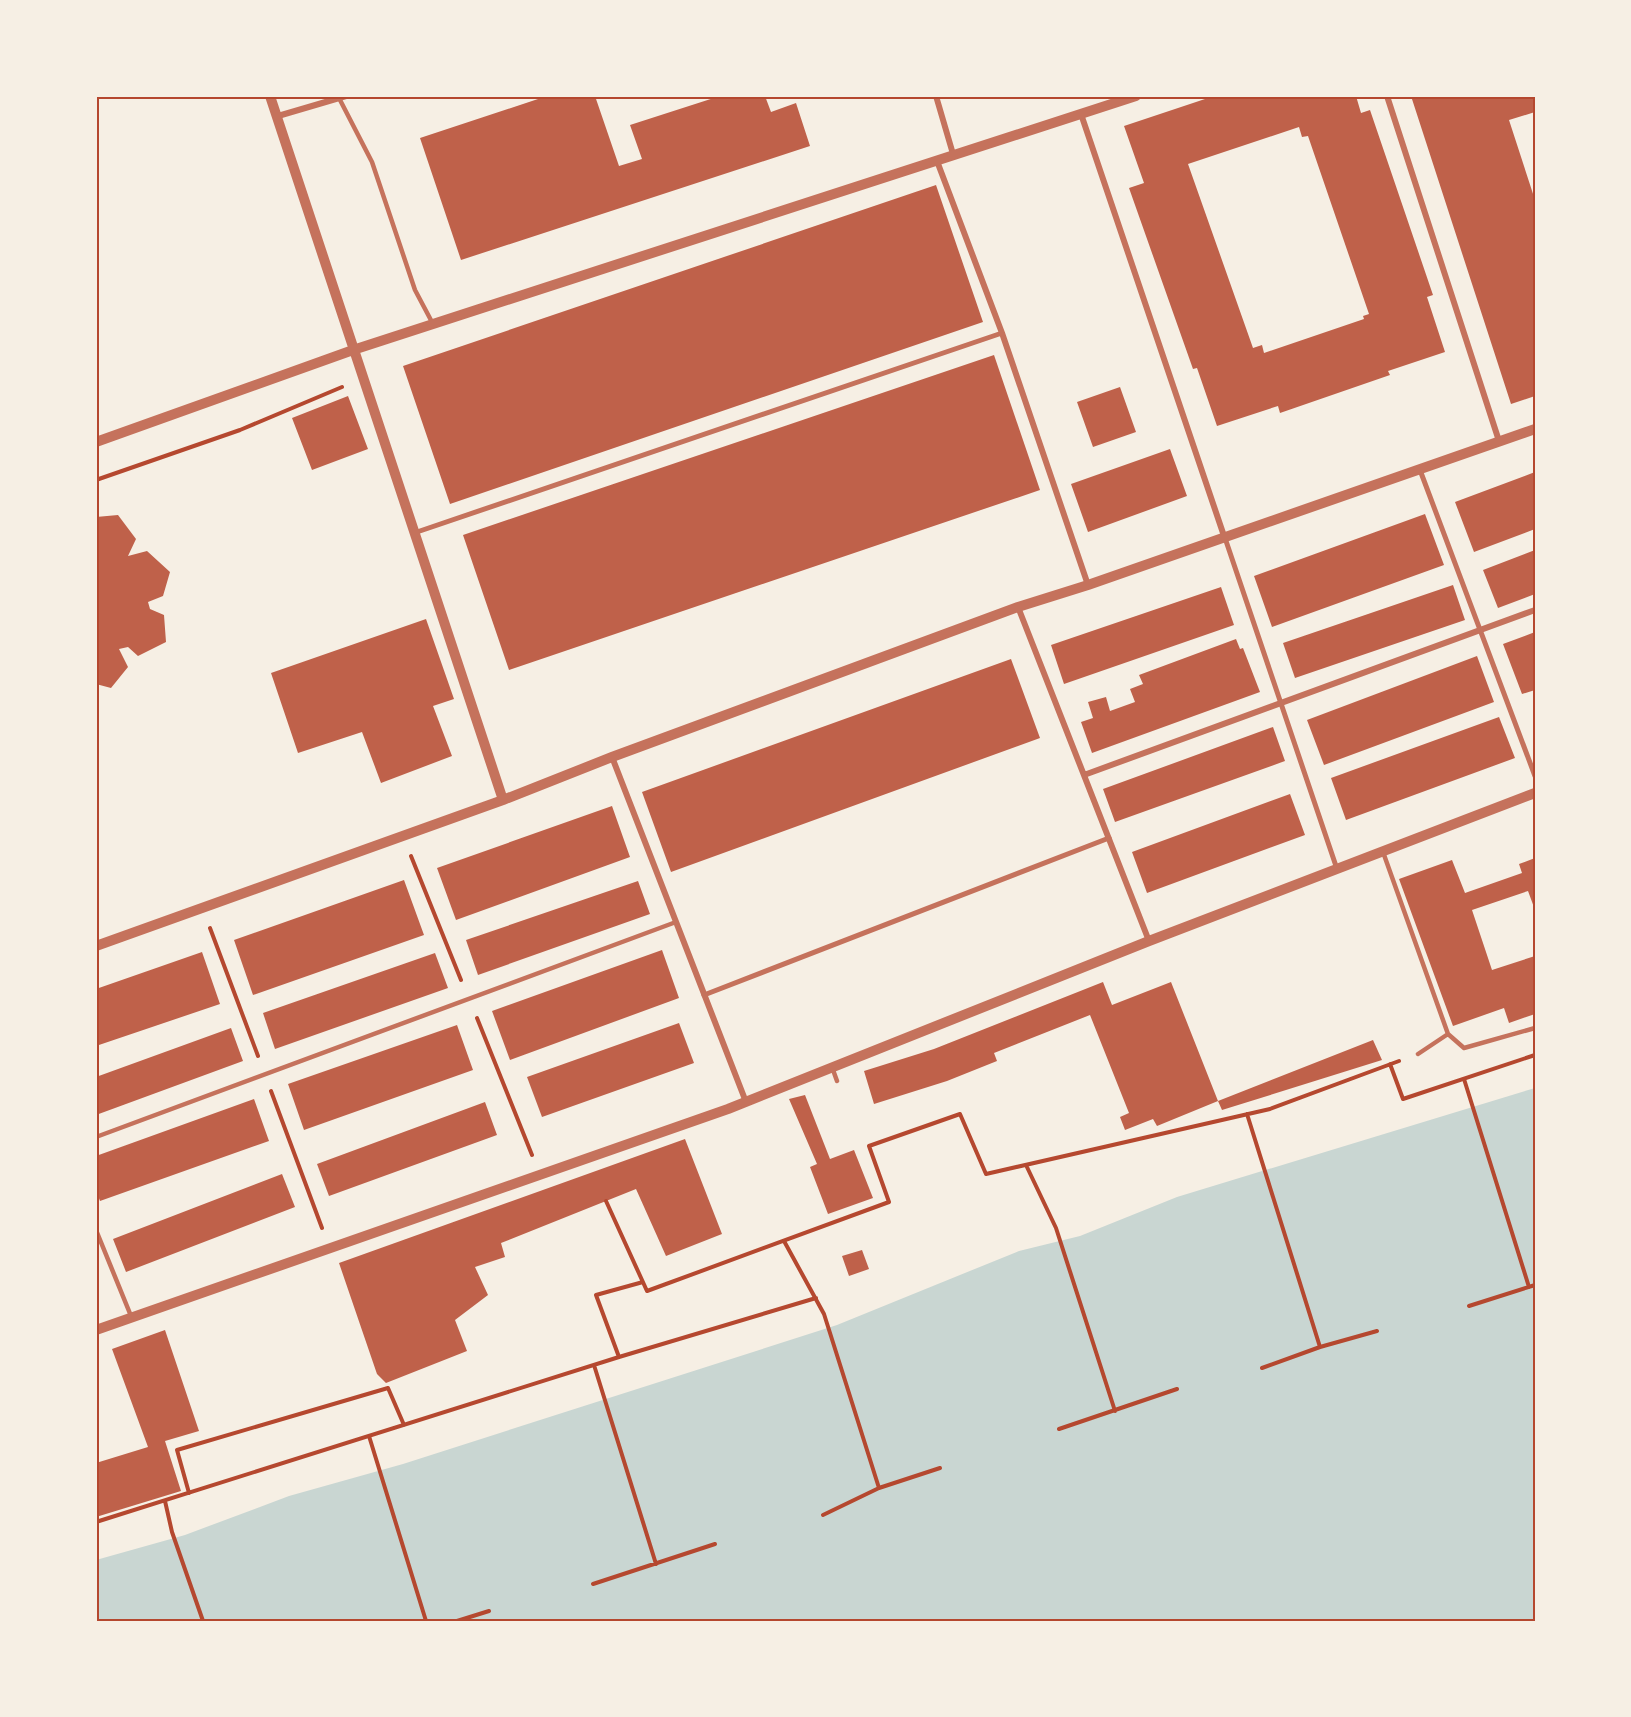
<svg xmlns="http://www.w3.org/2000/svg" width="1631" height="1717" font-family="'Roboto Serif',serif">
<style>
.water{fill:#c9d6d2}
.building{fill:#bf614a;fill-rule:evenodd}
.lines{fill:none;stroke-linecap:round;stroke-linejoin:round}
.path{stroke:#b5482f;stroke-width:4}
.service{stroke:#c5725c;stroke-width:4.5}
.pedestrian{stroke:#c5725c;stroke-width:5}
.minor{stroke:#c5725c;stroke-width:6}
.tertiary{stroke:#c5725c;stroke-width:10}
.neatline{fill:none;stroke:#b5482f;stroke-width:2}
</style>
<rect width="100%" height="100%" fill="#f6efe4"/>
<path class="water" d="M1535 1088V1621H96V1560L185 1535 289 1496 403 1464 837 1325 1019 1251 1080 1236 1177 1197Z"/>
<path class="building" d="M547 96H595L619 166 642 159 630 125 720 96H765L771 112 796 103 810 146 461 260 420 138Z
M1214 96H1356L1361 113 1370 110 1433 295 1427 297 1445 352 1388 371 1390 375 1280 413 1278 406 1217 426 1197 368 1193 369 1129 188 1144 183 1124 126ZM1299 127 1302 137 1308 136 1369 314 1363 316 1364 319 1264 353 1262 345 1253 348 1188 164Z
M1411 96H1535V112L1509 120 1535 200V396L1511 404Z
M936 185 983 322 450 504 403 366Z
M994 355 1040 490 509 670 463 535Z
M1120 387 1136 432 1093 447 1077 402Z
M348 396 368 449 312 470 292 418Z
M1170 449 1187 496 1088 532 1071 484Z
M1535 472V529L1474 552 1455 502Z
M1425 514 1444 565 1272 627 1254 576Z
M118 515 136 539 128 556 147 551 170 572 163 596 148 602 150 609 164 615 166 642 138 656 128 647 119 649 128 667 111 688 96 684V517Z
M1535 550V594L1498 608 1483 570Z
M1453 585 1465 620 1295 678 1283 643Z
M1221 587 1234 625 1064 684 1051 645Z
M426 619 454 699 433 706 452 756 381 783 362 732 298 753 271 673Z
M1535 632V690L1522 694 1503 644Z
M1236 639 1240 649 1243 648 1260 692 1092 753 1081 722 1093 718 1088 702 1106 697 1110 711 1135 702 1130 689 1143 684 1139 675Z
M1477 656 1494 702 1324 765 1307 720Z
M1011 659 1040 738 671 872 642 792Z
M1499 717 1515 758 1346 820 1331 778Z
M1273 727 1285 761 1115 822 1103 789Z
M1290 794 1305 835 1147 893 1132 852Z
M612 806 630 857 456 920 437 868Z
M1535 858V910L1528 891 1472 910 1492 970 1535 956V1014L1509 1023 1504 1008 1453 1026 1399 879 1452 860 1465 893 1522 873 1519 864Z
M404 880 424 935 253 995 234 940Z
M638 881 650 914 478 975 466 940Z
M662 950 679 998 510 1060 492 1011Z
M202 952 220 1004 96 1046V989Z
M435 953 448 988 275 1049 263 1013Z
M1103 982 1112 1005 1171 982 1218 1101 1157 1126 1153 1119 1125 1130 1120 1117 1129 1113 1090 1015 994 1053 997 1061 947 1081 874 1104 864 1071 934 1049Z
M679 1023 694 1063 542 1117 527 1077Z
M457 1025 473 1070 304 1130 288 1084Z
M231 1028 243 1061 96 1115V1077Z
M1373 1040 1382 1060 1222 1110 1218 1101Z
M805 1095 830 1159 854 1150 873 1198 828 1214 810 1167 817 1164 789 1099Z
M254 1099 269 1141 100 1201 96 1190V1156Z
M485 1102 497 1135 329 1196 317 1164Z
M685 1139 722 1234 666 1256 636 1189 501 1243 505 1257 475 1267 488 1295 455 1320 467 1351 386 1383 377 1374 339 1263Z
M282 1174 295 1207 126 1272 113 1239Z
M862 1250 869 1269 849 1276 842 1256Z
M165 1330 199 1431 165 1441 181 1491 96 1517V1463L148 1447 112 1349Z"/>
<g class="lines">
<path class="path" d="M96 480 240 430 342 387
M411 856 461 980
M210 928 258 1056
M477 1018 532 1155
M1390 1064 1403 1099 1535 1055
M1464 1079 1529 1287
M271 1091 322 1228
M1247 1114 1320 1347
M1026 1165 1056 1228 1115 1411
M606 1201 647 1291 889 1202 869 1146 960 1114 986 1174 1270 1109 1399 1061
M784 1241 824 1314 879 1488
M643 1282 596 1295 619 1357 816 1298
M1469 1306 1535 1285
M594 1365 656 1564
M1262 1368 1320 1347 1377 1331
M1059 1429 1177 1389
M369 1436 426 1621
M189 1493 177 1450 388 1388 404 1425
M165 1501 172 1532 203 1621
M823 1515 879 1488 940 1468
M96 1522 619 1357
M593 1584 715 1544
M457 1621 489 1611"/>
<path class="service" d="M339 98 372 162 415 290 433 324
M1383 852 1448 1034 1464 1048 1535 1028
M1418 1054 1448 1034
M832 1067 837 1081
M96 1137 676 922
M96 1230 131 1316"/>
<path class="pedestrian" d="M1420 470 1535 776
M414 533 1002 333
M1225 538 1337 869
M704 995 1109 838"/>
<path class="minor" d="M936 96 953 154
M1387 96 1499 441
M1081 114 1224 536
M278 116 346 96
M937 161 1002 333 1088 585
M1018 607 1149 941
M612 757 746 1102
M1084 775 1535 610"/>
<path class="tertiary" d="M270 96 503 800
M96 442 353 350 1136 96
M96 946 503 800 612 757 1018 607 1088 585 1535 429
M96 1330 728 1109 1149 941 1535 793"/>
</g>
<rect width="1631" height="1717" fill="none" stroke="#f6efe4" stroke-width="195"/>
<rect x="98" y="98" width="1436" height="1522" class="neatline"/>
</svg>
